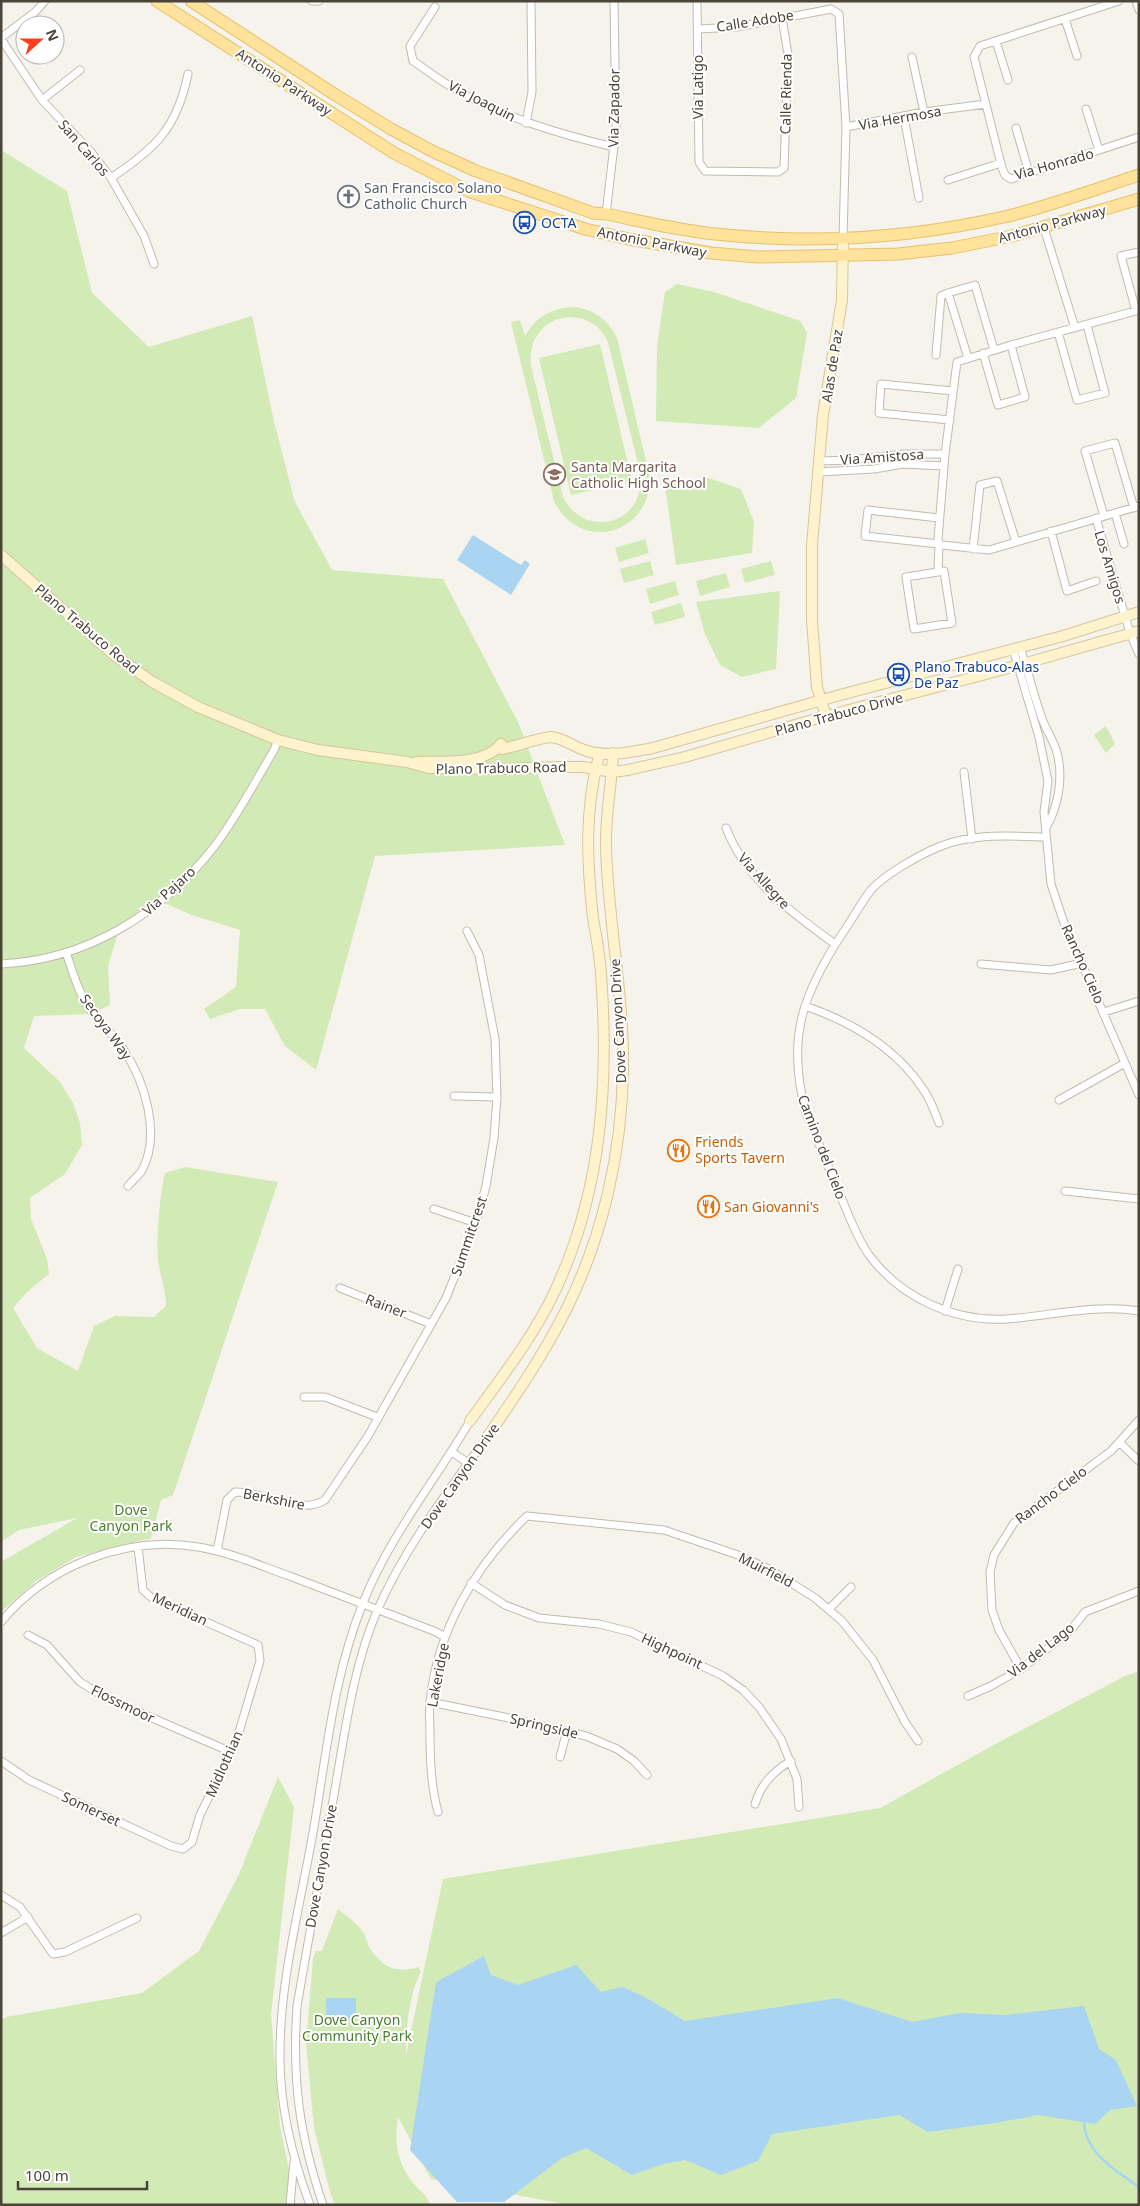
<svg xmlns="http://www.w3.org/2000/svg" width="1140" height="2206" font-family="'Noto Sans',sans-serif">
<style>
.green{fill:#d2eab5;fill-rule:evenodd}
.water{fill:#a9d4f2}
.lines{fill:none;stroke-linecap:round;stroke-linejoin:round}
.stream{stroke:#a9d4f2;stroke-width:2.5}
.street-casing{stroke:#c2bbae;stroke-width:9}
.secondary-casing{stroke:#d6c79b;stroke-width:12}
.primary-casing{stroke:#e6c16a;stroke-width:13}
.street{stroke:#fff;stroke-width:7}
.secondary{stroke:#fff3cd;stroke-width:10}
.primary{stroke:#ffe39c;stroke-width:11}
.labels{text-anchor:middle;stroke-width:4;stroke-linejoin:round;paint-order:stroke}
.street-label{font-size:14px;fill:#4b4439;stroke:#fff}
.worship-label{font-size:14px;fill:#5b616d;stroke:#fff;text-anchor:start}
.transit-label{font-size:14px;fill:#164399;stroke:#fff;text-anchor:start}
.education-label{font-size:14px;fill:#785e54;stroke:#fff;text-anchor:start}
.food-label{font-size:14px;fill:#c56008;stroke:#fff;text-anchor:start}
.park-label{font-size:14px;fill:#4a7f2a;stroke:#fff}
</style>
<rect width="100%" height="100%" fill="#f6f3ec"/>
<path class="green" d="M1 150 67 191 92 293 149 347 252 316 274 422 295 502 332 570 443 579 518 722 565 845 375 856 316 1070 285 1046 265 1009H240L210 1019 204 1009 236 987 240 930 192 915 160 901 118 933 108 966 110 1005 91 1014 34 1016 24 1048 60 1082 73 1103 80 1123 82 1145 65 1174 30 1198 31 1219 47 1259 49 1274 27 1292 13 1308 37 1348 78 1371 94 1326 115 1316 154 1317 166 1306C166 1290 160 1276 158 1260 156 1239 160 1193 165 1173L185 1167 278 1182 173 1495 161 1500 151 1538 76 1557 36 1581 1 1612V1562L77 1518 19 1530 1 1542Z
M677 284 714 292 800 321 807 333 796 398 759 428 656 421 657 347 665 292Z
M575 307C595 310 608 320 617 338L650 478C650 536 579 553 554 501L511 322 520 320 525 336C536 317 552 307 575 307ZM568 317C587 317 600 325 608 342L640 472C648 522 586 542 563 497L531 366C528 341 542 320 568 317Z
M600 344 632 481 571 495 539 358Z
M709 478 741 489 754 522 752 553 676 565 665 485 680 481Z
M645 539 649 553 619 562 615 548Z
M650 561 654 575 624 583 620 569Z
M771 561 775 575 745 583 741 569Z
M726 573 730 587 700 596 696 581Z
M675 581 679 595 650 604 646 589Z
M780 591 776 669 742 677 720 665 705 634 696 602Z
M681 603 685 617 655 625 651 612Z
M1106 726 1115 744 1106 753 1094 735Z
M1139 1671V2205H570L431 2179 398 2117C394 2142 397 2163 413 2183 419 2190 428 2196 430 2205H335L330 2192 314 2128 306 2043 313 1959 316 1951H322L338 1909C346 1916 358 1924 364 1933 366 1937 367 1943 369 1947 381 1967 397 1974 418 1967L421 1972C410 1990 405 2034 406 2055L443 1879 880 1808 1001 1741 1125 1676Z
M278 1777 294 1807 271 2015 280 2126 296 2205H1V2021L6 2017 142 1993 199 1951 239 1874Z"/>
<path class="water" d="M473 535 521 565 525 560 530 564 511 595 457 560Z
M484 1956 491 1975 518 1985 576 1965 601 1992 623 1987 645 1997 685 2021 838 1998 912 2022 960 2013 1005 2015 1084 2006 1099 2049 1116 2060 1137 2106 1110 2110 1095 2124 1039 2115 995 2123 928 2132 899 2115 772 2134 758 2161 721 2175 685 2160 663 2164 632 2175 586 2148 562 2158 504 2202H457L410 2150 436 1982Z
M326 1998H356V2018L349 2022 345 2016H326Z"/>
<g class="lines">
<path class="stream" d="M1084 2122C1085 2153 1116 2171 1139 2187"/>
<defs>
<path id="street" d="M312 1H319
M697 1 699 162 705 171 778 172 784 168 788 54 782 18
M1119 1 980 46 974 57 1002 168 1005 175 1011 179 1139 137
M1136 1 1139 10
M435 7 410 46 413 61C427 70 440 81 455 89 505 118 559 134 614 147
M1065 19 1077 56
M698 29 737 27 831 9 839 14 846 127 843 238
M1 38 35 12 45 1
M1 39 42 100 91 152 111 178 144 236 154 264
M996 41 1008 80
M912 57 924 112
M42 100 80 70
M1086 109 1099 150
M904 117 919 198
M526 123 532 92 531 1
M846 127 924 112 986 104
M1016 128 1029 173
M111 178C156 148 177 128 188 74
M948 180 1001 163
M606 214 616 128 614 1
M1044 228 1075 328
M1139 310 1011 345 957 362 945 454 938 539 939 544 942 545 989 550 1139 506
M1136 311 1121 256 1139 252
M1058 332 1077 400 1105 393 1087 325
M983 353 998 405 1025 397 1011 345
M936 355 941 296 948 293
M968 358 948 293 975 285 994 350
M950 420 879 413 881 384 953 391
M819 461 852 460 903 454H945
M818 472 874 469 903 464 944 466
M1115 513 1124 544
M1104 516 1085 451 1115 443 1134 508
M1096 518 1130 633 1139 654
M1051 531 1067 591 1096 581
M973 549 980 485 997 481 1016 542
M938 572 906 577 914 629 952 623 944 571 938 572 939 544 865 536 868 510 939 518
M1020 647C1028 671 1034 697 1043 721 1047 731 1052 739 1056 749 1064 775 1059 805 1046 828
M1013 649 1039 737 1048 781 1044 812 1051 884 1064 923 1139 1095
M964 772 972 839
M726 828C746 880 792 913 835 944
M1046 837C1012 836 974 833 941 846 921 854 885 874 871 890 861 903 853 918 844 931 802 994 786 1039 806 1113 818 1141 829 1169 841 1197 849 1216 857 1238 869 1255 901 1298 954 1322 1007 1319 1050 1316 1095 1304 1139 1311
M66 952C72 970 77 989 87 1005 97 1021 113 1033 123 1049 145 1081 162 1136 141 1172 137 1177 132 1181 128 1186
M1 964C87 960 162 913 214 847 237 817 255 782 274 750L278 740
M981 964 1051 970 1082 963
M805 1006C852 1022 897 1048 925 1092 931 1101 935 1113 939 1123
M1104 1012 1139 1001
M454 1096 497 1097
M1059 1100 1125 1063
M1065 1191 1139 1199
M434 1209 476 1223
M340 1288 431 1324
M945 1311 958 1269
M304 1397H325L377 1417
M1120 1443 1139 1461
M452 1452 468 1463
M217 1551 227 1500 235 1492C264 1491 299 1516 325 1500L368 1436 446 1298 476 1223 486 1186 494 1138 497 1097 495 1039 479 955 467 931
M471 1583 505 1605 539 1618 599 1624 631 1632 723 1676 743 1690 759 1707 781 1739 797 1779 799 1807
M829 1609 851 1587
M1 1622C47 1566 125 1535 198 1547 230 1552 261 1566 292 1577 339 1595 386 1613 434 1631L445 1637
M28 1635 47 1645 80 1682 106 1698 231 1752
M1021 1669 999 1630 992 1610 990 1572 994 1555 1014 1523 1111 1451 1139 1420
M968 1696 991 1686 1021 1669 1071 1630 1085 1612 1139 1591
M430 1702 504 1717 586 1736 617 1749 634 1761 647 1775
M560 1757 567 1731
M1 1761 29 1780 171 1846 183 1849 192 1842 200 1815 231 1752 239 1732 260 1661 258 1645 152 1598 143 1590 138 1547
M755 1804C761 1784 773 1771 791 1761
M438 1812C431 1787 430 1763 430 1737 430 1725 429 1713 430 1702 437 1630 476 1565 527 1516L664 1530 738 1555 769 1569 815 1598 842 1621 873 1660 905 1722 918 1741
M1 1895 20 1907 53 1954 65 1952 137 1918
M1 1933 28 1917
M290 2205 294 2161
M310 2205C293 2159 280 2108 280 2059 279 1979 302 1900 315 1821 327 1748 335 1672 363 1603 389 1537 435 1481 470 1421
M323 2205C299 2134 292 2080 297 2006 310 1931 323 1857 336 1783 346 1725 354 1665 377 1611 405 1547 448 1491 488 1436"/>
<path id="secondary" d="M1 555 113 654 151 681 198 707 278 740 318 750 407 762 429 768 503 769 559 767H583L612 772 628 770 685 757 826 716 1005 669 1139 631
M826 716 817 687 812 620V545L823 415 842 300 843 238
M498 748 502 749C514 747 542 737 551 737 563 738 573 746 584 750 605 758 631 752 653 748L840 695 1063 636 1139 612
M416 762C440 761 484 766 501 744
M470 1421C500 1379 533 1338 555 1291 602 1191 609 1083 601 974 600 955 596 936 593 918 587 862 584 808 600 753
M488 1436C516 1395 544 1354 566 1310 603 1236 622 1152 623 1069 624 995 608 921 606 847 605 815 612 784 613 753"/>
<path id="primary" d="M157 1 394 153 468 191 585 229 629 239 711 253 758 257 898 254 952 248 1012 236 1139 199
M191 1 334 94 391 129 432 151 476 171 593 213 606 214C646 222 686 232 726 235 820 244 917 237 1008 216 1053 205 1096 189 1139 175"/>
</defs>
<use href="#street" class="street-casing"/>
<use href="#secondary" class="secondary-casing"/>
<use href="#primary" class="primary-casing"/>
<use href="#street" class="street"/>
<use href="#secondary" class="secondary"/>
<use href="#primary" class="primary"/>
</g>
<defs>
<symbol id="church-ring" viewBox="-11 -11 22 22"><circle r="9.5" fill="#fff" stroke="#6b7280" stroke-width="1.5"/><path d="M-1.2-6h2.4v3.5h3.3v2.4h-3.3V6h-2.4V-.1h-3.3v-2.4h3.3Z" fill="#6b7280"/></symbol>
<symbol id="bus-ring" viewBox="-11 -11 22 22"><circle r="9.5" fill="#fff" stroke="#1a4fb4" stroke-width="1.5"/><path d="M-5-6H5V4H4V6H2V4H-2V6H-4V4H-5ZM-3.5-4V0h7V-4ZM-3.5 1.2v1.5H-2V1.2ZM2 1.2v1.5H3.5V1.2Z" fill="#1a4fb4"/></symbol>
<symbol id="school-ring" viewBox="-11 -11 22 22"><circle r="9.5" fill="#fff" stroke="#8d6e63" stroke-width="1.5"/><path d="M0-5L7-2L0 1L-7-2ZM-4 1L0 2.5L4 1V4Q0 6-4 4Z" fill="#8d6e63"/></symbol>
<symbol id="restaurant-ring" viewBox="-11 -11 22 22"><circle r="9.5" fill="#fff" stroke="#e8710a" stroke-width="1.5"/><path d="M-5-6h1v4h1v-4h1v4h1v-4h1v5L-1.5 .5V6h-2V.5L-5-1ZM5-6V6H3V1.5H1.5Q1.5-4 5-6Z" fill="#e8710a"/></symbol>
</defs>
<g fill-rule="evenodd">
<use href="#church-ring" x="336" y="184" width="25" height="25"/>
<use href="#bus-ring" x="512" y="210" width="25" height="25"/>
<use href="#school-ring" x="542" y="462" width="25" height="25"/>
<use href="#bus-ring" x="886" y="662" width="25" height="25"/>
<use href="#restaurant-ring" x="666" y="1138" width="25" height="25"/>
<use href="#restaurant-ring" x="696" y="1194" width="25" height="25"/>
</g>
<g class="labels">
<g class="street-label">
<text transform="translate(755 21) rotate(-9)" y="5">Calle Adobe</text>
<text transform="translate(284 82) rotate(33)" y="5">Antonio Parkway</text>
<text transform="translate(698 87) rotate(-90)" y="5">Via Latigo</text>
<text transform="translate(786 94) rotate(-89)" y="5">Calle Rienda</text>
<text transform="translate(482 101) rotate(27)" y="5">Via Joaquin</text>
<text transform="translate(614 108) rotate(-89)" y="5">Via Zapador</text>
<text transform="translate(900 118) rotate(-10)" y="5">Via Hermosa</text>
<text transform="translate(84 148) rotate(49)" y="5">San Carlos</text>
<text transform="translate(1054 164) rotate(-16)" y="5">Via Honrado</text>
<text transform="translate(1052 224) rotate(-15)" y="5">Antonio Parkway</text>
<text transform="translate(652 242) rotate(11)" y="5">Antonio Parkway</text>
<text transform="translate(832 366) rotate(-81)" y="5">Alas de Paz</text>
<text transform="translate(882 457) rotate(-4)" y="5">Via Amistosa</text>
<text transform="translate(1110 567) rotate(73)" y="5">Los Amigos</text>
<text transform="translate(87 629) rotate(40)" y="5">Plano Trabuco Road</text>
<text transform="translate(839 714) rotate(-15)" y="5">Plano Trabuco Drive</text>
<text transform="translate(501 768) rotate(-1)" y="5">Plano Trabuco Road</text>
<text transform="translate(764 881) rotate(48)" y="5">Via Allegre</text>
<text transform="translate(169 891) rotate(-42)" y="5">Via Pajaro</text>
<text transform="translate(1083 964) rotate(66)" y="5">Rancho Cielo</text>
<text transform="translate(618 1021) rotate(-93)" y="5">Dove Canyon Drive</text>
<text transform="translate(106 1027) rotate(54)" y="5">Secoya Way</text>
<text transform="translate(822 1147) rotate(69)" y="5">Camino del Cielo</text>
<text transform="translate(469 1236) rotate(-71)" y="5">Summitcrest</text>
<text transform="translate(386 1306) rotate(21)" y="5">Rainer</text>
<text transform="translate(460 1476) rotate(-55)" y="5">Dove Canyon Drive</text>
<text transform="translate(1051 1495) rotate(-37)" y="5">Rancho Cielo</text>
<text transform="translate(274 1499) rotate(11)" y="5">Berkshire</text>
<text transform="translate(766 1570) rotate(27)" y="5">Muirfield</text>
<text transform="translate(180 1609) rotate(25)" y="5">Meridian</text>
<text transform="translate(1041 1650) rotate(-38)" y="5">Via del Lago</text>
<text transform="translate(672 1651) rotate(25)" y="5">Highpoint</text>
<text transform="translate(438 1675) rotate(-79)" y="5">Lakeridge</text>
<text transform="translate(123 1704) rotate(26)" y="5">Flossmoor</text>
<text transform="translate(544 1726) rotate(13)" y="5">Springside</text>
<text transform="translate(224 1764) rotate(-66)" y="5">Midlothian</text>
<text transform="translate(91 1809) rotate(25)" y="5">Somerset</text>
<text transform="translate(321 1866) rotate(-80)" y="5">Dove Canyon Drive</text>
</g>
<g class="worship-label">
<text x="364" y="193">San Francisco Solano<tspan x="364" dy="16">Catholic Church</tspan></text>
</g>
<g class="transit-label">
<text x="541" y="228">OCTA</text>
<text x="914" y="672">Plano Trabuco-Alas<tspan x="914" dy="16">De Paz</tspan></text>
</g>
<g class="education-label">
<text x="571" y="472">Santa Margarita<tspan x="571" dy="16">Catholic High School</tspan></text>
</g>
<g class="food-label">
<text x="695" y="1147">Friends<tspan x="695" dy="16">Sports Tavern</tspan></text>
<text x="724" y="1212">San Giovanni's</text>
</g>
<g class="park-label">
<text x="131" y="1515">Dove<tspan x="131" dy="16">Canyon Park</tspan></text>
<text x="357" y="2025">Dove Canyon<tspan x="357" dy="16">Community Park</tspan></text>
</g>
</g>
<rect width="1140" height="2206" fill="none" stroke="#4b4439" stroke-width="5"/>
<g transform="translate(40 40) rotate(69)"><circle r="24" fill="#ffffff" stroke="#b7b4b0"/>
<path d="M0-4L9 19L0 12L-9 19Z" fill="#fc3f1d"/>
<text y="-8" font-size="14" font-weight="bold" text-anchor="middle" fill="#4b4439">N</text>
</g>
<path d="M18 2181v8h129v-8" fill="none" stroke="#4b4439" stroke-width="2.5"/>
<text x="25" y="2181" font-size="15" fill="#4b4439" stroke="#ffffff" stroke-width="4" paint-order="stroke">100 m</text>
</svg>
